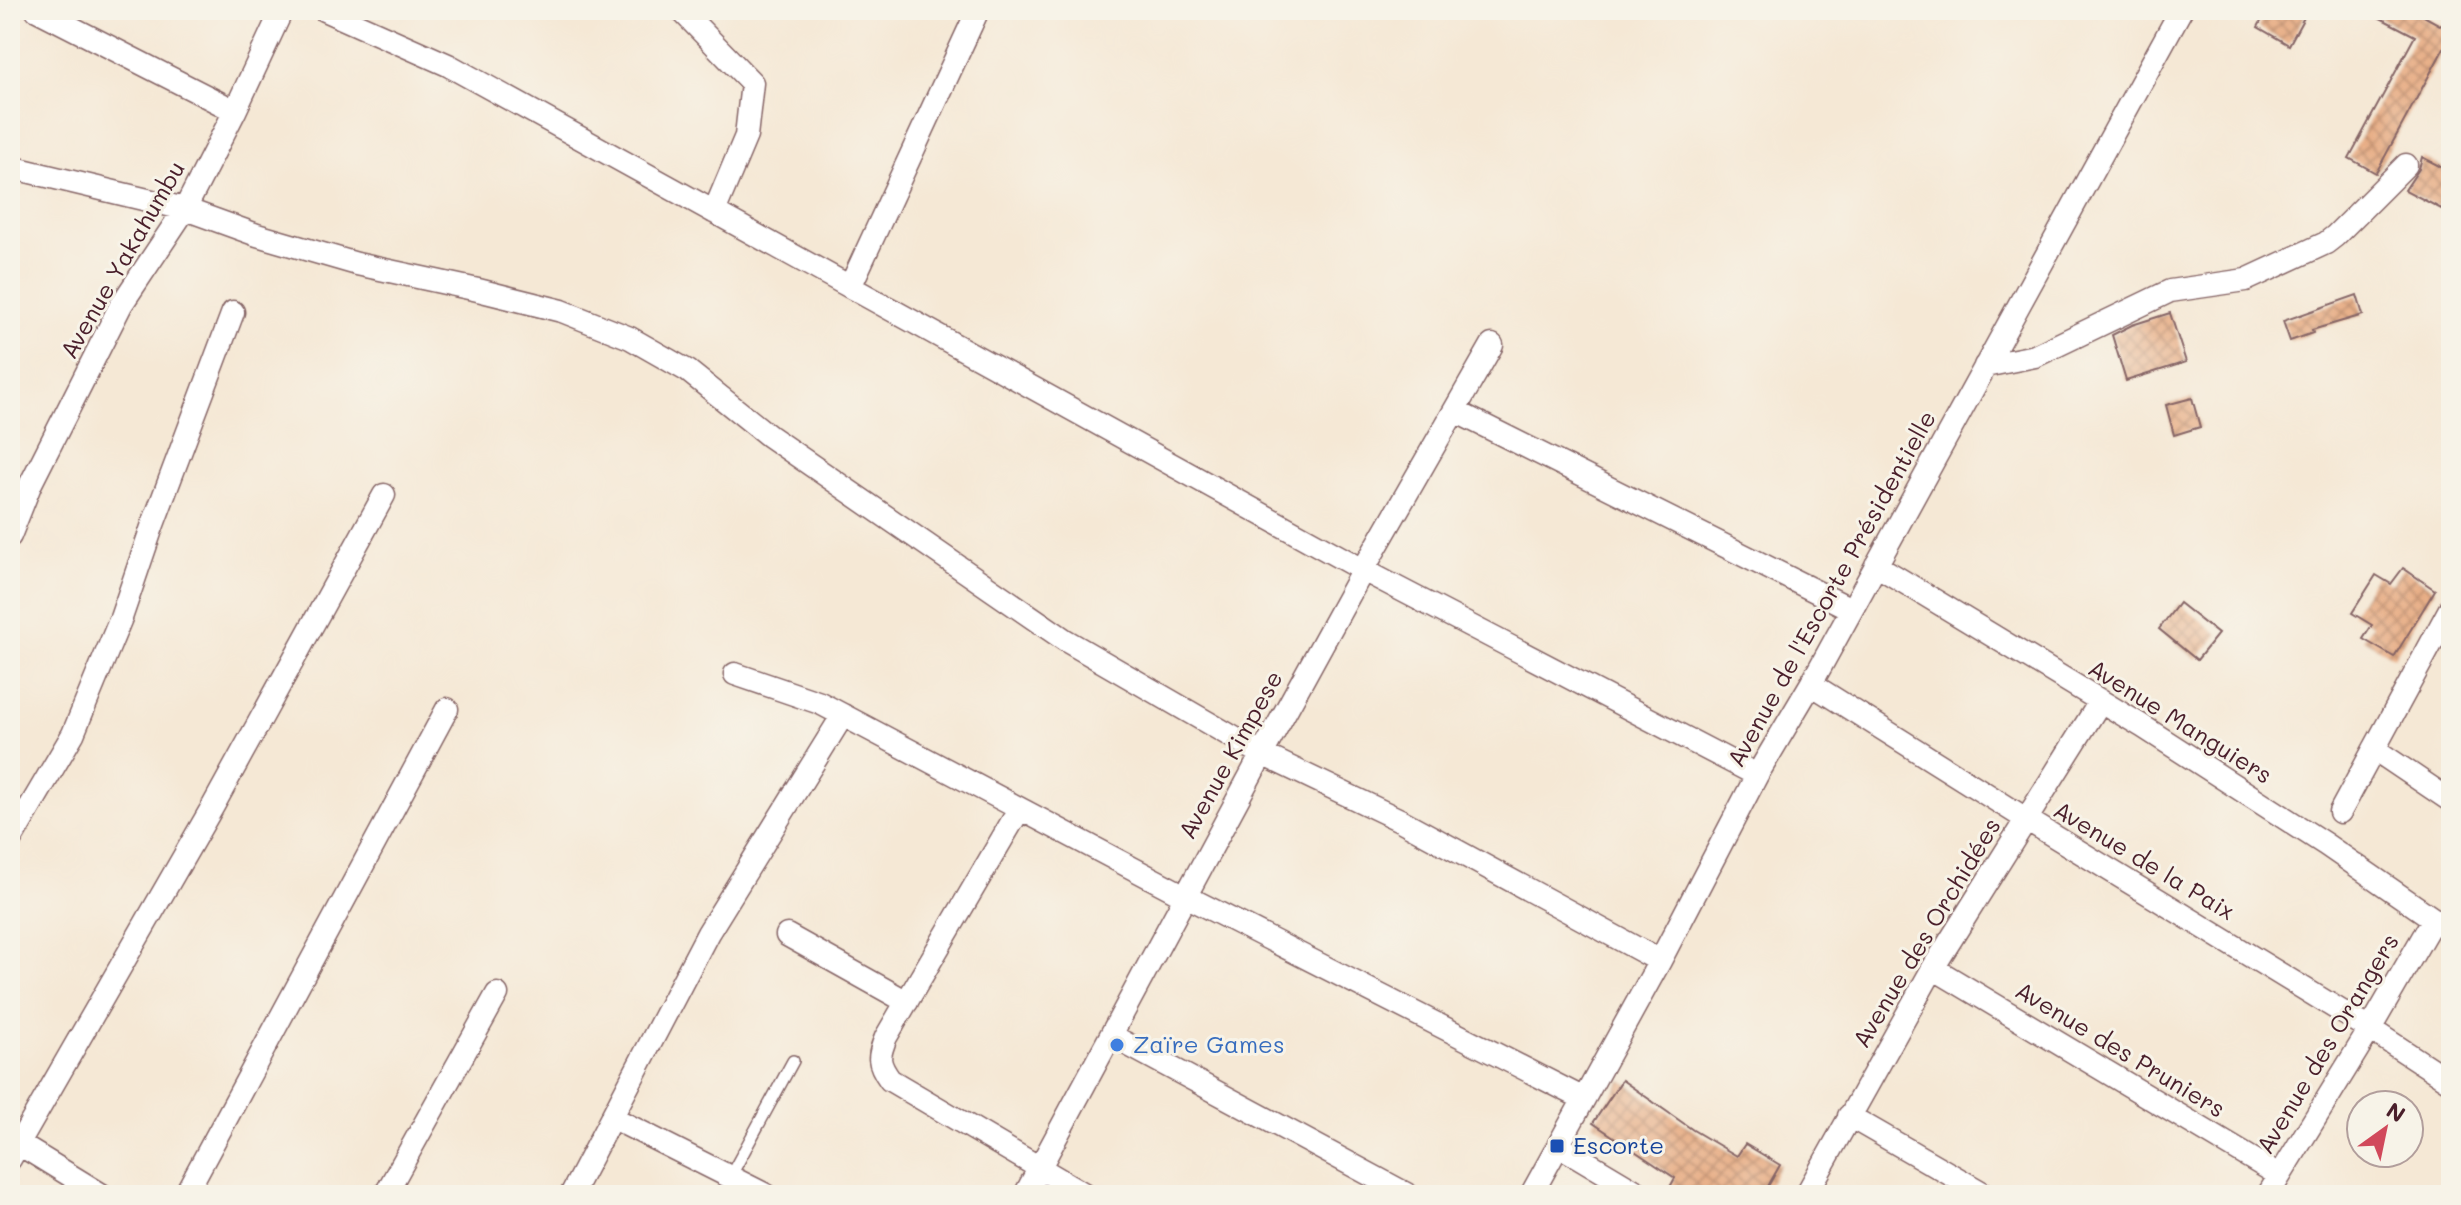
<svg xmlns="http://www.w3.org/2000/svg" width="2461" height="1205" font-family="Mali,sans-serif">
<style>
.building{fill:url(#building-cross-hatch)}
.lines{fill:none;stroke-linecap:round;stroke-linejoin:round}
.lane-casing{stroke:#866566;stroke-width:14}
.street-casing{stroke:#866566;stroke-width:25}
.lane{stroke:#fff;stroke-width:11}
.street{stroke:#fff;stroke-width:22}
.shop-dot{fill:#3f7fe0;stroke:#f7f3e8;stroke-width:3}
.transit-dot{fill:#1a4fb4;stroke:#f7f3e8;stroke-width:3}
.labels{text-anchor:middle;stroke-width:6;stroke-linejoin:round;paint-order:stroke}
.street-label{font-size:24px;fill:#4a1f2b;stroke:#f7f3e8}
.shop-label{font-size:24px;fill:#366cbe;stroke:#f7f3e8;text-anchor:start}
.transit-label{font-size:24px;fill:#164399;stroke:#f7f3e8;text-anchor:start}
</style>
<defs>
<pattern id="building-cross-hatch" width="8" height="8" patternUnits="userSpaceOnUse" patternTransform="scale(2)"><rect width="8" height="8" fill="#e7ac83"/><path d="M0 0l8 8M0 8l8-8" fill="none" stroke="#bd8b6b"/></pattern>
</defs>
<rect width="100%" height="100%" fill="#f7f3e8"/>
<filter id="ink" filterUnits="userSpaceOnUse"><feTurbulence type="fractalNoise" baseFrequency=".0125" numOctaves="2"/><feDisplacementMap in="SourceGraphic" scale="16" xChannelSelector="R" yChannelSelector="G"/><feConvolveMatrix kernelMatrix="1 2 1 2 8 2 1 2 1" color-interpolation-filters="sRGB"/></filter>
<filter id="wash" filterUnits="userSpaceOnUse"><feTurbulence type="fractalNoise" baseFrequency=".006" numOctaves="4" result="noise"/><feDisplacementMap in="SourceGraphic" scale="32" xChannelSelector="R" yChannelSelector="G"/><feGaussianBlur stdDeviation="1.8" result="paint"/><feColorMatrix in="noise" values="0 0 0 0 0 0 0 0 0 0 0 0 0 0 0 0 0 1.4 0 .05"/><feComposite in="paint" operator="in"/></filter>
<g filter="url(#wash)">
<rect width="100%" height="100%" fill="#f5e8d5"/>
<g id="blocks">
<path class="building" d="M2267 10H2308L2289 45 2258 27Z
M2365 10H2413L2451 31V35L2376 173 2349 158 2415 36Z
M2422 157 2451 172V214L2405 190 2419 169Z
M2357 295 2363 315 2312 330 2313 333 2290 341 2283 321Z
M2170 313 2186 362 2126 381 2112 335 2132 325Z
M2192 398 2200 427 2174 435 2166 405Z
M2403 568 2435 590 2394 657 2363 639 2372 625 2352 613 2376 575 2391 584Z
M2179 603 2218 634 2197 660 2159 629Z
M1622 1080 1693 1130 1737 1156 1745 1144 1780 1165 1763 1195H1683L1670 1187 1675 1178 1593 1123Z"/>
</g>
</g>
<g filter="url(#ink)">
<use href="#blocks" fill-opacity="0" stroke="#866566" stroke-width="2"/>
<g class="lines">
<defs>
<path id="lane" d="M730 1177 793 1061"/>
<path id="street" d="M37 10 235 111
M324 10 448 65 1363 570 1757 775
M681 10 752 83 746 136 714 212
M10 167 185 209 257 235 357 264 478 290 562 311 630 338 688 371 769 436 1065 640 1262 754 1400 820 1660 961
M850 287 978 10
M1985 366 2035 356 2170 291 2246 280 2326 243 2335 236 2406 165
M1455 411 1851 609
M10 536 31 483 121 305 185 209 235 111 282 10
M1876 565 2142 726 2325 844 2451 931
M735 674 820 703 1185 896 1584 1099
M1811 684 2026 819 2370 1029 2451 1082
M2374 749 2451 801
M1019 810 886 1037C878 1057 877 1062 890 1080L1086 1195
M2340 812 2451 607
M10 841 73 734 121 618 152 527 233 312
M787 935 907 1002
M1933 968 2279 1175
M1112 1036 1408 1195
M1849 1116 1986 1195
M613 1118 766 1195
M19 1144 102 1195
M1560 1146 1642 1195
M10 1159 213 806 384 495
M185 1195 447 709
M385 1195 497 994
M571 1195 708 933 843 715
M1025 1195 1262 754 1363 570 1492 345
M1531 1195 1660 961 1757 775 1811 684 2181 10
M1806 1195 1933 968 2100 702
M2268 1195 2370 1029 2433 920"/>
</defs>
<use href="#lane" class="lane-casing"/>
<use href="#street" class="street-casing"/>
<use href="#lane" class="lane"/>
<use href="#street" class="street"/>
</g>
</g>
<circle class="shop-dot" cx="1117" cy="1045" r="8"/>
<rect class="transit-dot" x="1549" y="1138" width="16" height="16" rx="4"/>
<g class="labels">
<g class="street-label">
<text transform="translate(123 260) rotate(-60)" y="8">Avenue Yakahumbu</text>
<text transform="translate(1832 589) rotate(-61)" y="8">Avenue de l'Escorte Présidentielle</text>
<text transform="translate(2180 722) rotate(32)" y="8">Avenue Manguiers</text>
<text transform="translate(1231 755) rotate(-61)" y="8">Avenue Kimpese</text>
<text transform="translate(2144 861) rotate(31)" y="8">Avenue de la Paix</text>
<text transform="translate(1927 933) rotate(-59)" y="8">Avenue des Orchidées</text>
<text transform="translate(2328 1044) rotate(-59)" y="8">Avenue des Orangers</text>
<text transform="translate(2120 1050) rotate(31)" y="8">Avenue des Pruniers</text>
</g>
<g class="shop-label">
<text x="1133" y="1053">Zaïre Games</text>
</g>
<g class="transit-label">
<text x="1573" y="1154">Escorte</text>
</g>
</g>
<rect width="2461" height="1205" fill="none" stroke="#f7f3e8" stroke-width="40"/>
<g transform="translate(2385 1129) rotate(33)"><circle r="38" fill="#f7f3e8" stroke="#b29e9c" stroke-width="2"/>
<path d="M0-6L14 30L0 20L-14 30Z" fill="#d1495b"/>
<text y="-12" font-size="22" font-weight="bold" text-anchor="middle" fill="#4a1f2b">N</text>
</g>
</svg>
